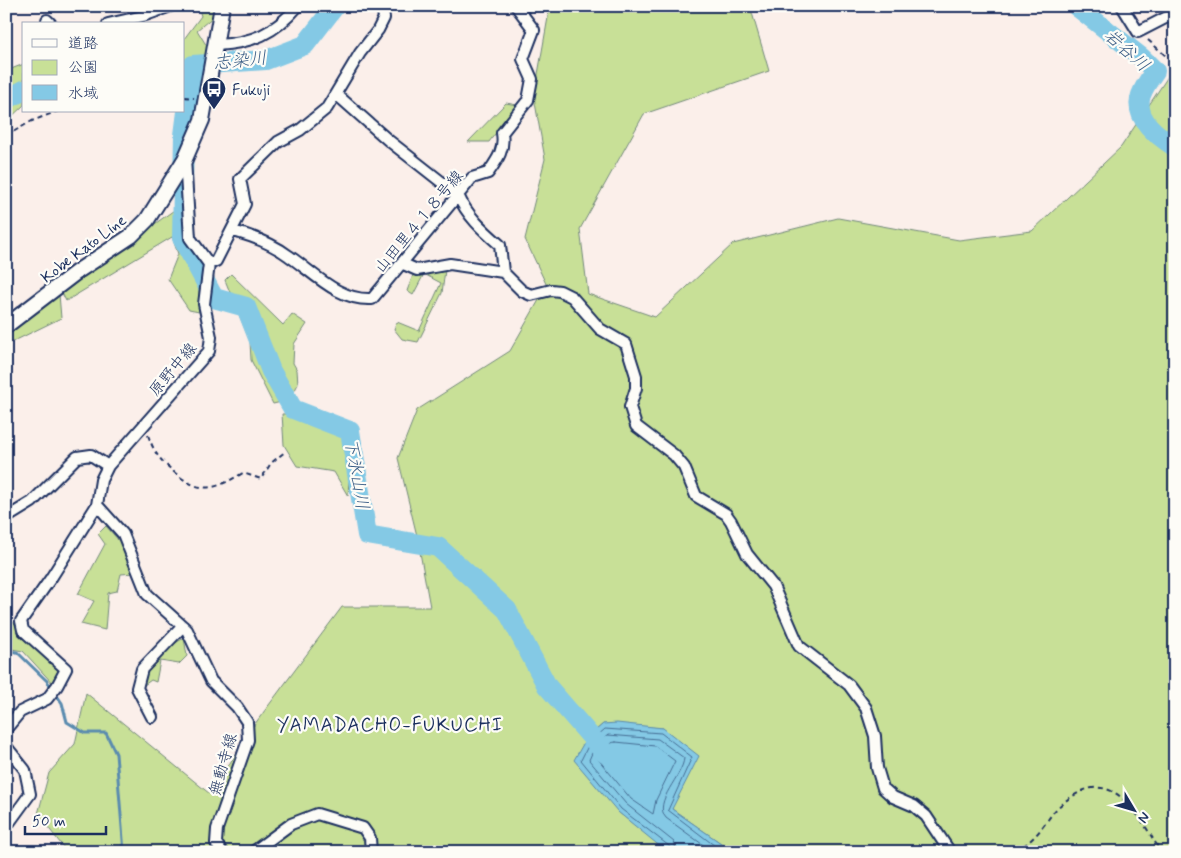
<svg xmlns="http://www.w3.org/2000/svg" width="1181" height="858" font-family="Mynerve,'Klee One',sans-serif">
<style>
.green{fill:#c8e097;stroke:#72887a}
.water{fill:#84c9e5;stroke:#5a8baf}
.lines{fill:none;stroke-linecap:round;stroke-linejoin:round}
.shore{stroke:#456d94;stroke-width:1}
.stream{stroke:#5a8baf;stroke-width:3}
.river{stroke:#84c9e5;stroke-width:20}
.street-casing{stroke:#1b2f5e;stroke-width:14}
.secondary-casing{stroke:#1b2f5e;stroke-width:18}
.path{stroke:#1b2f5e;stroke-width:2;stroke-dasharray:5 4;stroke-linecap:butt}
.street{stroke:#fdfcf7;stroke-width:10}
.secondary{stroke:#fdfcf7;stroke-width:14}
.labels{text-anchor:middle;stroke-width:4.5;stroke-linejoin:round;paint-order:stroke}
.poi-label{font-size:16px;fill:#1b2f5e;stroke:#fdfcf7;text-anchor:start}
.street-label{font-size:16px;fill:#1b2f5e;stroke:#fdfcf7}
.water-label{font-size:18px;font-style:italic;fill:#3a5d86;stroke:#fdfcf7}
.quarter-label{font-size:19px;letter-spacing:1px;fill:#1b2f5e;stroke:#fdfcf7}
</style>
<rect width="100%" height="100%" fill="#fbefea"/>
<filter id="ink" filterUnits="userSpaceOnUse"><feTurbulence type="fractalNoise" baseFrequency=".02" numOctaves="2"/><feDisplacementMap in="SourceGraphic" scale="10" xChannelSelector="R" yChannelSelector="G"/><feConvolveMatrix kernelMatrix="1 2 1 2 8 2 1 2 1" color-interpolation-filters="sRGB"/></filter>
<g filter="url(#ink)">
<path class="green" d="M198 6H214L213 17 197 30 208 48 197 93 184 92V39L201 16Z
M550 6H750L769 71 644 114 580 229 588 294 655 317 733 244 838 218 959 240 1032 231 1121 147 1175 66V852H728V848L672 809 663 728 603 724 586 739 618 812 669 852H67L38 814 49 773 75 744 86 693 210 794 257 721 342 607H430L417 536 398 458 417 410 510 351 547 286 525 239 545 159 534 97Z
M24 64V105L6 122V71Z
M506 103 517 105 489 142H468Z
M177 208 199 279V312L189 310 168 279 178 254 172 237 66 301 61 291Z
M445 270 442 293 418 342 402 339 394 329 397 322 419 331 441 283 424 274 413 295 407 291 413 275Z
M231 274 283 325 292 314 307 324 294 344 293 363 297 370 298 384 290 400 273 404 251 360 250 342 225 280Z
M59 294 61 318 6 345V333L23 323Z
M317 413 352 425 348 496 334 472 297 466 284 445 282 414Z
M106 526 121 543 134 573 121 574 117 591 108 593 105 630 81 624 94 601 78 594 105 544 98 534Z
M6 615 62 670 55 686 23 651 6 648Z
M184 638 187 656 179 664 160 661 156 682 151 680 140 688C146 663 162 650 184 638Z"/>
<path class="water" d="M617 723 663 728 699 756 672 809 728 848V852H669L662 848 618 812 574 760 586 739 603 724Z"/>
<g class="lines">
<path class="shore" d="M616 742 655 746 675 761 656 800 653 814 631 799 598 759C599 751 608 742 616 742Z
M671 852 669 846 621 809 581 760 590 742 605 729 661 733 692 757 668 810 723 852
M677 852 674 842 626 804 589 760 595 746 608 735 658 739 684 758C683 776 652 802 666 818L713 852"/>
<path class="stream" d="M6 651 17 652 47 681 62 703 67 722 85 733H106L116 754 124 852"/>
<path class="river" d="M1076 6 1141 57 1155 71C1150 78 1144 87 1141 95 1133 119 1158 136 1175 147
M193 65 184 135 182 238 214 298 246 307 271 371 293 409 350 431 367 535 438 547 507 610 547 686 605 753
M193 65 266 60 305 45 335 6
M6 100 24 90"/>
<defs>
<path id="street" d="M1122 6 1138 32 1175 13
M47 20 51 24
M108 24 143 16 171 6
M217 45C252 43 274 34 298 6
M336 94 388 140 458 195C467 216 483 230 500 245L503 272
M185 159 190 238 209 264
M233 231C252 236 273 244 289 256 314 273 339 301 372 299L472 178 488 173C497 160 505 150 502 133L528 100 532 79 523 59 534 30 516 6
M401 263 417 270 450 264 503 272
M503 272 522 291 531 295 551 290 560 291 572 297 600 329 626 344 636 376V388L630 407 636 426 674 455 684 467 696 496 726 514 731 521 747 554 773 586 799 646 849 685 866 708 875 736 877 768 883 788 893 797 914 806 926 816 950 852
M97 505 123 534 147 594 187 630 211 681 237 707 247 722 248 740 217 829 216 843 222 852
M6 518 32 502 77 457 91 455 108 466 209 351 211 337 204 304 209 264 216 261 245 204 240 179 278 142 300 130 327 108 360 53 378 30 384 18 382 6
M152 717 137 688 142 669 183 626
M6 729 20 712 47 699 57 686 66 669 23 630 21 621 51 578 97 505 101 480 108 466
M6 746 25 770 30 794 6 827
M253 852 291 824 317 814 363 828 370 838 371 852"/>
<path id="secondary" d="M6 326 78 271 131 236 147 220 185 159 202 120 222 6"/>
</defs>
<use href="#street" class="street-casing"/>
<use href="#secondary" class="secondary-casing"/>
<path class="path" d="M1148 40 1175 64
M184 97 194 98
M6 136 32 121 58 111
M148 435C155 454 158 458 174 472 201 495 214 490 243 473L261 479 271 463 286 451
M1006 852C1028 849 1040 831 1052 814 1059 805 1071 796 1082 791 1120 774 1144 825 1161 852"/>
<use href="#street" class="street"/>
<use href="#secondary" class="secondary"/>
</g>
</g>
<defs>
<symbol id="bus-pin" viewBox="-11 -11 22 30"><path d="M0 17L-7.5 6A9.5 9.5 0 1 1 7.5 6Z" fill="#1b2f5e" stroke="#fdfcf7"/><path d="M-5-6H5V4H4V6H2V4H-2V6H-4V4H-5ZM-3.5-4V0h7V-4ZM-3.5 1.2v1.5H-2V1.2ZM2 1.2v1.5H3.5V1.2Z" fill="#fff"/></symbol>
</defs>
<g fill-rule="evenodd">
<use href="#bus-pin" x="200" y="75" width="28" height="38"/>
</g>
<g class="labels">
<g class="poi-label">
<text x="232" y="95">Fukuji</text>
</g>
<g class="street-label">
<text transform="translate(418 221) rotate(-50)" y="6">山田里４１８号線</text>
<text transform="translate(83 248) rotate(-37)" y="6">Kobe Kato Line</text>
<text transform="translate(172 369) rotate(-50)" y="6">原野中線</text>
<text transform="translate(222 764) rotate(-74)" y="6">無動寺線</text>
</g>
<g class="water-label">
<text transform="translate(1127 50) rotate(42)" y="6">岩谷川</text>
<text transform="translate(240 60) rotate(-6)" y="6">志染川</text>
<text transform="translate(357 474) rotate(80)" y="6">下氷山川</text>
</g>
<g class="quarter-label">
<text x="390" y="731">YAMADACHO-FUKUCHI</text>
</g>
</g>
<rect width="1181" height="858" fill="none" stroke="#fdfcf7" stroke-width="25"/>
<rect x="12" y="12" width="1156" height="833" fill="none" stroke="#1b2f5e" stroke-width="2" filter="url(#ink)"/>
<rect x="22" y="22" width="162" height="90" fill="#fdfcf7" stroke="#a3aaba"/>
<rect x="32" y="39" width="25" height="8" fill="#fdfcf7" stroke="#a3aaba"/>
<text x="68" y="48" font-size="15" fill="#1b2f5e">道路</text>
<rect x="32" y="60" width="25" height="15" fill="#c8e097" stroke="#a3aaba"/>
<text x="68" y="72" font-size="15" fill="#1b2f5e">公園</text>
<rect x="32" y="85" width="25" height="15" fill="#84c9e5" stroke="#a3aaba"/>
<text x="68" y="98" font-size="15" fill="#1b2f5e">水域</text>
<g transform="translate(1134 810) rotate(128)" stroke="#fdfcf7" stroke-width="4" paint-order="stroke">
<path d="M0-4L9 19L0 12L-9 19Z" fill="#1b2f5e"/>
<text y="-8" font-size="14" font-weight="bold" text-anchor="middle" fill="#1b2f5e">N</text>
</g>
<path d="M25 826v8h81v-8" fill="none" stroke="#1b2f5e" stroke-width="2.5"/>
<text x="32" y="826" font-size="15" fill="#1b2f5e" stroke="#fdfcf7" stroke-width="4" paint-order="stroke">50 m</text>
</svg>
